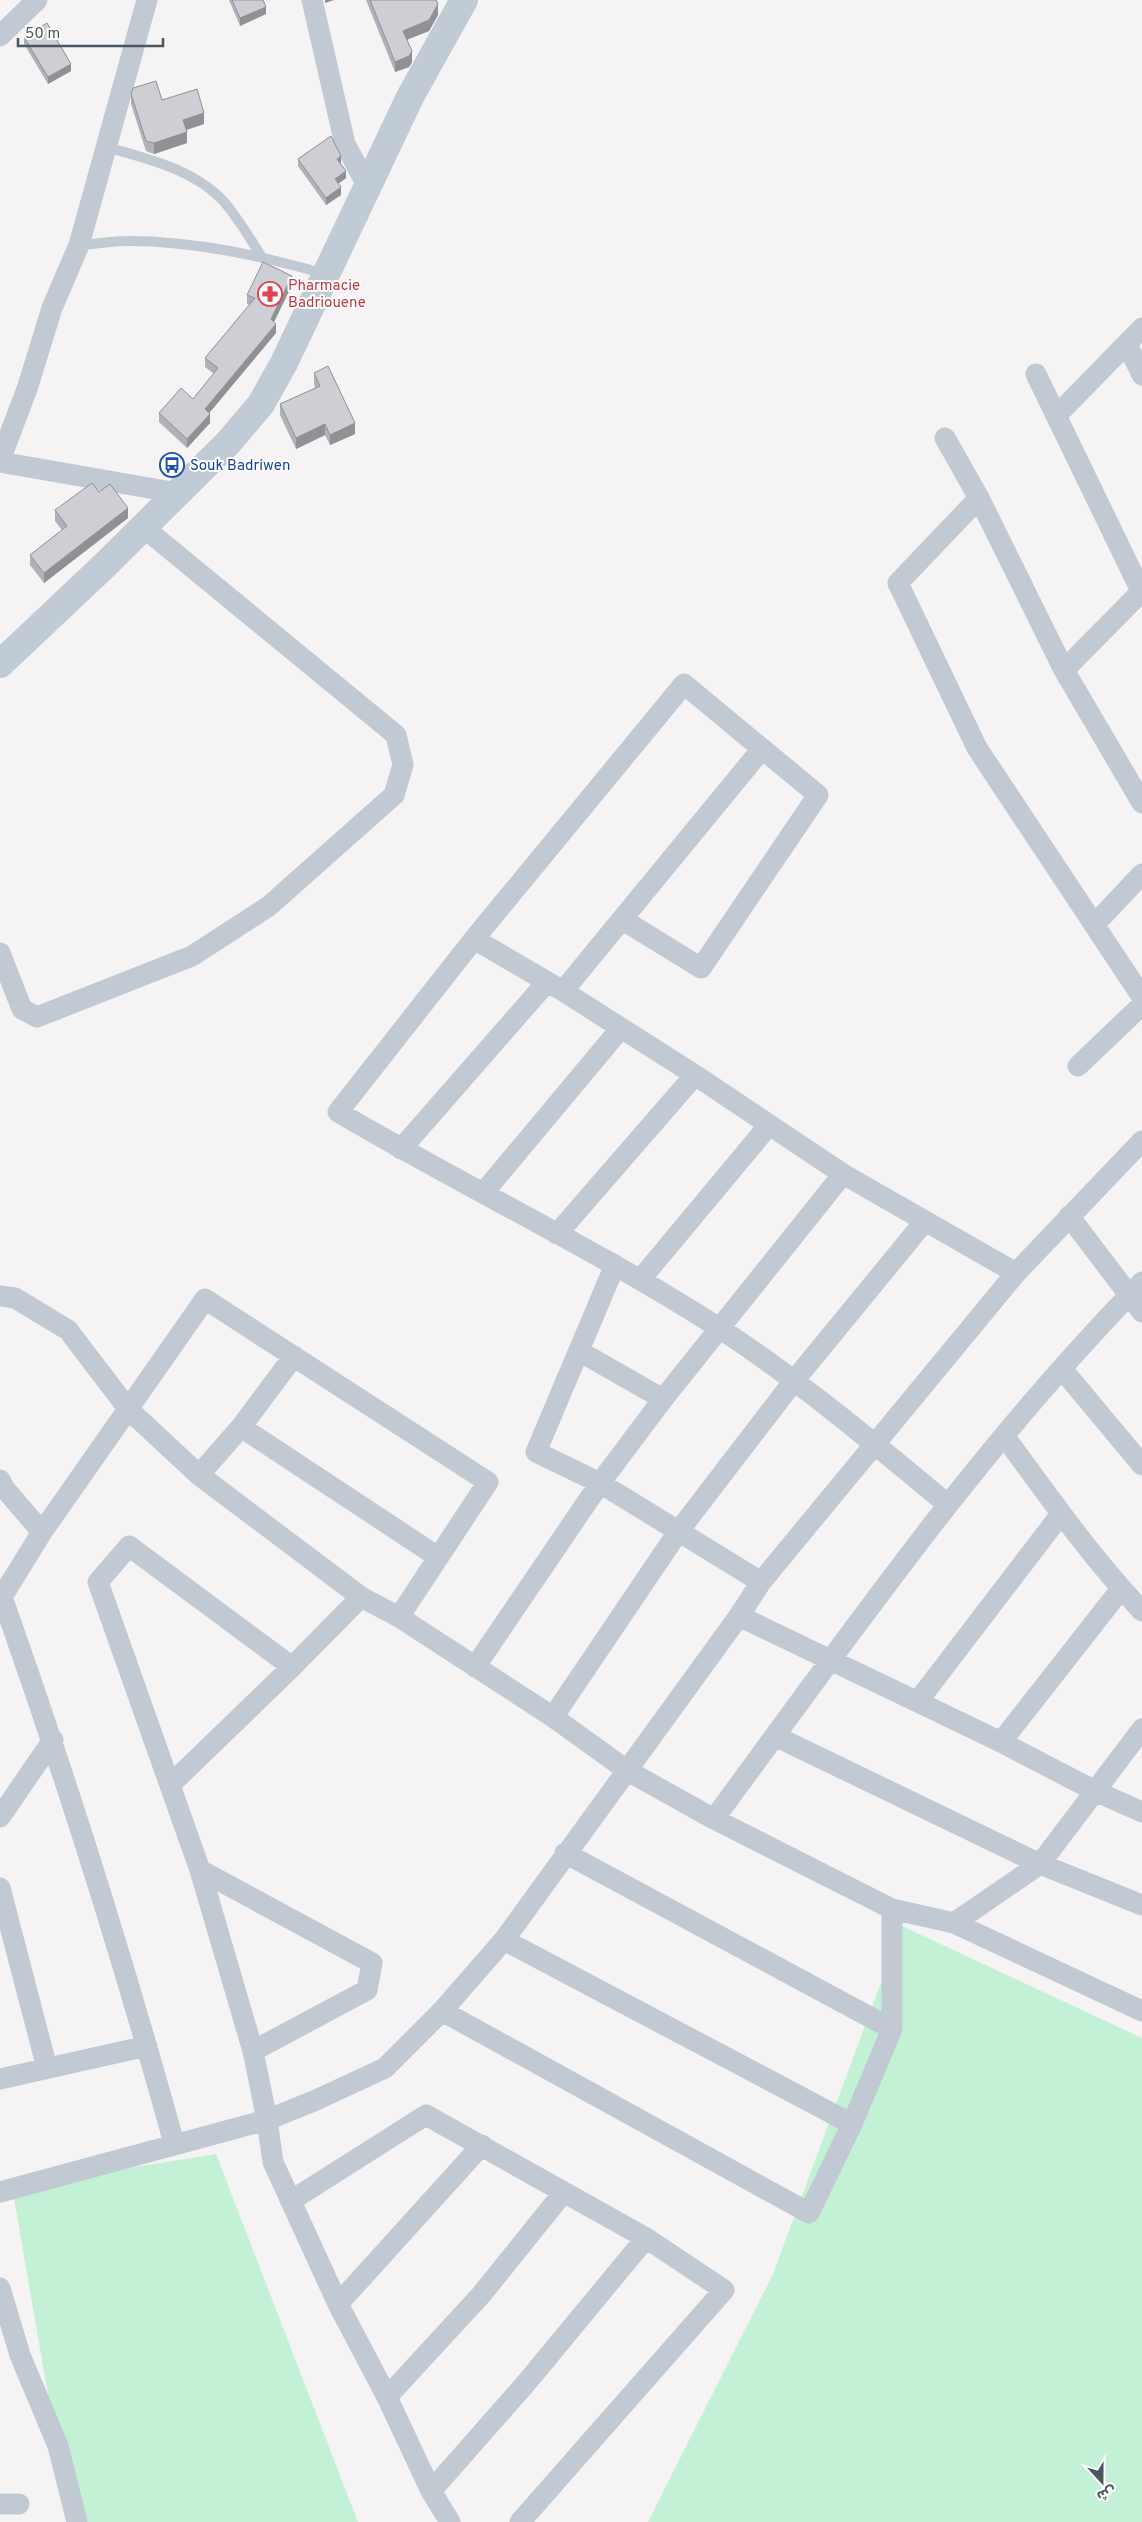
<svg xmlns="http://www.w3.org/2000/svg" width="1142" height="2522" font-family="Overpass,'Noto Sans Arabic',sans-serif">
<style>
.green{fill:#c3f1d5}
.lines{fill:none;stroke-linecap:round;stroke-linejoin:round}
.lane{stroke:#c1cad2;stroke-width:10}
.street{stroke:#c1cad2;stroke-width:21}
.secondary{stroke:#c1cbd6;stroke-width:28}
.wall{fill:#b0b2b7}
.shaded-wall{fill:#909195}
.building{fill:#cdcfd5;stroke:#909195}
.labels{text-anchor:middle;stroke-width:4;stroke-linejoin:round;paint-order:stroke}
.health-label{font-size:15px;fill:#be3a42;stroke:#fff;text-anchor:start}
.transit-label{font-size:15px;fill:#164399;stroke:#fff;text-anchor:start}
</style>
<rect width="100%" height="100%" fill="#f5f3f3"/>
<path class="green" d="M902 1926 1142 2038V2522H648L773 2274Z
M216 2154 358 2522H70L12 2187Z"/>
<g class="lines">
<path class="lane" d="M106 147C149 159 201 171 229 208 241 223 251 240 261 256
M79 245C95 244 112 241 128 241 195 241 262 256 325 274"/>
<path class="street" d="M312 0 345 144 368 187
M0 36 37 0
M1127 344 1142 375
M1036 374 1142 593
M1056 416 1142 328
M945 438 979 498 1064 670 1142 803
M0 460 27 389 52 308 79 245 147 0
M0 462 178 493
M979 498 898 583 977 748 1142 997
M1064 670 1142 591
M623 920 701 968 818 795 684 684 474 939 338 1112C463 1186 594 1248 716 1326 796 1378 874 1443 947 1504
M1095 924 1142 874
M474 939 563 991 695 1075 843 1174 1016 1273
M0 953 22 1009 37 1017 192 956 269 906 394 795 403 765 396 735 143 527
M563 991 761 750
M1078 1066 1142 1005
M401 1149 547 982
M484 1192 621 1028
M1069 1216 1142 1312
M557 1234 695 1075
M615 1265 536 1452 600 1483 761 1582
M640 1280 769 1125
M0 1296 15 1298 68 1330 129 1410 199 1475 361 1597 292 1667 171 1784
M579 1351 663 1399
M1062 1369 1142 1465
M241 1427 294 1356
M1005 1437C1049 1497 1091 1557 1142 1611
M199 1475 241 1427 438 1557
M0 1480 5 1489 42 1532
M2 1597C66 1777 123 1959 174 2143
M0 1600 42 1532 205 1299 488 1482 399 1617 361 1597
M739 1616 1001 1742 1097 1792 1142 1812
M399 1617 553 1717 628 1771 714 1819 892 1909 954 1923 1142 2011
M292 1667 129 1546 98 1582 200 1870 253 2051 267 2120 273 2162 338 2304 387 2397 431 2491 450 2522
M475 1667 600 1483 663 1399 843 1174
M918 1701 1061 1514
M553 1717 678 1532 793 1382 925 1221
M775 1736 1040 1864 1142 1905
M1001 1742 1121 1589
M0 1817 53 1740
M714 1819C850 1634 981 1446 1142 1282
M565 1853 892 2029
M200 1870 372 1963 367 1990 253 2051
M0 1888 47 2068
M954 1923 1040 1864 1142 1729
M504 1940 852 2124
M442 2011 809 2213 852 2124 892 2029V1909
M0 2079 147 2046
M0 2192 267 2120 316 2100 385 2068 442 2011 504 1940 739 1616 761 1582 1016 1273 1142 1141
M292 2200 426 2115 646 2238 724 2290 520 2522
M0 2288 20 2355 58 2446 77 2522
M338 2304 482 2145
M387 2397 481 2295 563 2193
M431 2491 527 2382 646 2238
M0 2504H19"/>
<path class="secondary" d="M0 664 105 565 228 443 261 404 284 363 410 97 464 0"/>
</g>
<path class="wall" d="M229 0H263L266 14 240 26Z
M366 0H436L438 15 429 31 407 40 412 62 409 67 395 72Z
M24 37 71 71 48 84 24 44Z
M131 94 162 100 204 124 186 130 187 143 154 154 146 151 131 104Z
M298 159 341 163V164L346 178 338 184 341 195 326 205 298 166Z
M292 285 274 322 276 333 209 413 210 423 187 448 159 422V413L193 399 214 374 205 367V358L250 305 247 304V295Z
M314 373 355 434 330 445 325 435 296 449 280 415V404L315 388 314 384Z
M99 492 128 518 44 583 30 565V555L62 530 55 521V510Z"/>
<path class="shaded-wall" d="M325 0H334L325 3Z
M438 4V15L429 31 403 41V31Z
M266 7V14L240 26V18Z
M412 51V62L409 67 395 72V62Z
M71 64V71L48 84V77Z
M204 113V124L183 131V120Z
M187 132V143L154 154V143Z
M341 156V163L337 166V159Z
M346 171V178L335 186V179Z
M341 187V195L326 205V198Z
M292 276V285L271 328V319Z
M276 324V333L205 418V409Z
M210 414V423L187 448V439Z
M355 423V434L330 445V435Z
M325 424V435L296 449V438Z
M128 508V518L44 583V573Z"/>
<path class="building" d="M232 0H263L266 7 240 18Z
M370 0H436L438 4 429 20 403 31 412 51 409 56 395 62Z
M47 23 71 64 48 77 24 37Z
M156 81 162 100 197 89 204 113 183 120 187 132 154 143 146 141 131 94 133 88Z
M331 136 341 156 337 159 346 171 335 179 341 187 326 198 298 159Z
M263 262 292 276 271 319 276 324 205 409 210 414 187 439 159 413 181 388 193 399 218 368 205 358 255 298 247 295Z
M328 366 355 423 330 435 325 424 296 438 280 404 320 386 314 373Z
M92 483 99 492 110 484 128 508 44 573 30 555 67 526 55 510Z"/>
<defs>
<symbol id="pharmacy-ring" viewBox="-11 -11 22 22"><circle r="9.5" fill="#fff" stroke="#e0444e" stroke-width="1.5"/><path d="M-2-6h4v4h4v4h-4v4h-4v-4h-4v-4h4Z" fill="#e0444e"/></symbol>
<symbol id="bus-ring" viewBox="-11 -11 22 22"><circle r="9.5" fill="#fff" stroke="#1a4fb4" stroke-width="1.5"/><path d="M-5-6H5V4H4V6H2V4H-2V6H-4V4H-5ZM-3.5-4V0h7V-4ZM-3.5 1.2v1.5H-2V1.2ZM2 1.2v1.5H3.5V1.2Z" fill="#1a4fb4"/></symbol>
</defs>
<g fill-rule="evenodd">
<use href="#pharmacy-ring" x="256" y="280" width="28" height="28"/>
<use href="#bus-ring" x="158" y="451" width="28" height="28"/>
</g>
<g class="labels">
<g class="health-label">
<text x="288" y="290">Pharmacie<tspan x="288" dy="17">Badriouene</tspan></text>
</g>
<g class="transit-label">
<text x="190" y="470">Souk Badriwen</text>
</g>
</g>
<g transform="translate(1102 2482) rotate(159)" stroke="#ffffff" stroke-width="4" paint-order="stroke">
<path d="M0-4L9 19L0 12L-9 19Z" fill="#4a5661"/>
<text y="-8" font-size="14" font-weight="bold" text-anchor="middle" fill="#4a5661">ش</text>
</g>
<path d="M18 38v8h145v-8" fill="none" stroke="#4a5661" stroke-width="2.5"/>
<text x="25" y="38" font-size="15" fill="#4a5661" stroke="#ffffff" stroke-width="4" paint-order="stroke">50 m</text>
</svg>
